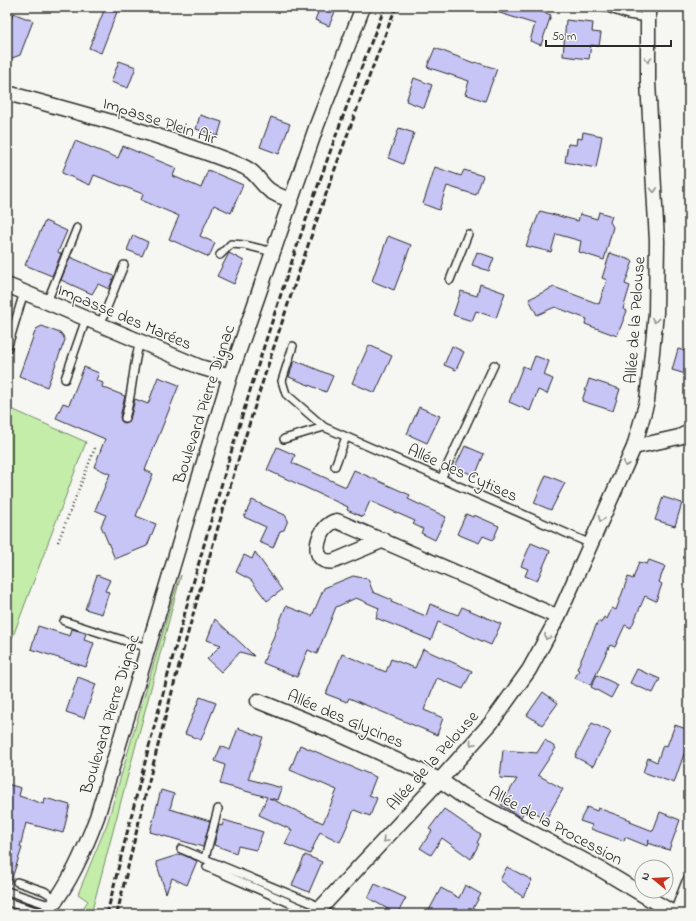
<svg xmlns="http://www.w3.org/2000/svg" width="696" height="921" font-family="'Indie Flower',sans-serif">
<style>
.green{fill:#c3eda9;stroke:#778c6a}
.building{fill:#c7c4f6;stroke:#2b2b2b}
.lines{fill:none;stroke-linecap:round;stroke-linejoin:round}
.service-casing{stroke:#2b2b2b;stroke-width:10}
.minor-casing{stroke:#2b2b2b;stroke-width:17}
.path{stroke:#2b2b2b;stroke-width:2.5;stroke-dasharray:1 3;stroke-linecap:butt}
.service{stroke:#f6f6f2;stroke-width:7}
.minor{stroke:#f6f6f2;stroke-width:14}
.rail{stroke:#2b2b2b;stroke-width:3;stroke-dasharray:6 3;stroke-linecap:butt}
.oneway{stroke:#90908e}
.labels{text-anchor:middle;stroke-width:3;stroke-linejoin:round;paint-order:stroke}
.street-label{font-size:17px;fill:#2b2b2b;stroke:#f6f6f2}
</style>
<rect width="100%" height="100%" fill="#f6f6f2"/>
<filter id="ink" filterUnits="userSpaceOnUse"><feTurbulence type="fractalNoise" baseFrequency=".025" numOctaves="2"/><feDisplacementMap in="SourceGraphic" scale="8" xChannelSelector="R" yChannelSelector="G"/><feConvolveMatrix kernelMatrix="1 2 1 2 8 2 1 2 1" color-interpolation-filters="sRGB"/></filter>
<g filter="url(#ink)">
<path class="green" d="M7 407 86 442 7 652Z
M181 575 91 914H79L88 901 78 894 107 824 174 594Z"/>
<path class="building" d="M320 7H337L329 26 315 20Z
M491 7H536V10L551 15 541 45 530 41 535 24 490 10Z
M105 8 117 12 101 53 89 48Z
M13 13 33 21 20 55 7 60V29Z
M566 20 593 23 592 32 601 33 599 46 591 45 589 59 563 56Z
M435 48 474 63 475 62 497 69 485 101 465 94 469 81 427 67Z
M119 61 136 67 128 88 111 82Z
M414 78 432 85 424 108 406 101Z
M200 115 222 122 218 136 196 129Z
M271 117 290 124 279 154 260 147Z
M399 128 414 133 403 164 388 158Z
M583 132 602 136 596 168 565 162 568 144 576 145 577 138 582 139Z
M75 141 118 158 123 146 176 168 173 176 201 188 208 170 243 185 231 213 214 205 200 236 215 243 209 257 169 239 179 216 141 200 143 194 94 175 90 185 62 173Z
M435 167 461 176 464 170 483 176 476 195 447 186 439 210 423 204Z
M540 211 578 221 580 214 597 219 599 212 612 216 610 222 613 227 604 260 579 252 581 241 556 234 551 252 526 246Z
M45 221 67 231 58 252 61 254 52 276 25 265Z
M133 235 148 242 142 256 127 250Z
M388 236 411 245 394 290 372 281Z
M477 252 494 258 489 271 472 265Z
M229 253 244 261 234 284 217 276Z
M610 253 633 261 625 284 630 286 623 309 627 311 617 336 585 324 587 319 555 307 537 315 529 299 554 287 599 304 607 280 602 278Z
M70 257 114 276 109 289 98 284 92 294 61 280Z
M480 284 505 293 496 318 476 311 472 321 453 315 461 291 477 296Z
M42 326 62 334 65 340 47 387 19 376 36 329Z
M369 345 392 356 375 393 352 383Z
M452 346 464 352 456 370 444 365Z
M678 349 689 352V375L672 370Z
M535 356 549 361 544 375 553 379 547 394 538 390 530 411 509 402 523 366 530 369Z
M294 360 333 376 326 392 289 377Z
M84 367 99 373 96 380 103 383 102 387 125 396 120 417 121 421 124 423 130 420 135 399 148 404 158 377 179 385 145 470 153 474 136 516 156 524 147 546 115 559 101 526 106 515 95 510 110 474 94 467 105 439 56 418 63 403 69 405Z
M589 379 620 389 613 411 582 401Z
M419 407 440 416 427 443 407 434Z
M465 446 484 454 475 476 455 467Z
M277 447 295 455 292 463 346 487 354 470 410 495 408 499 446 517 435 540 421 533 423 529 413 524 415 521 370 501 363 517 347 510 348 507 267 470Z
M546 475 565 483 551 510 534 503Z
M663 497 682 503 675 526 655 520Z
M252 500 285 515 288 520 284 530 280 531 273 548 259 542 266 527 244 517Z
M466 514 473 517 474 515 499 526 493 540 483 536 479 543 457 534Z
M531 543 550 551 537 581 525 576 528 569 521 566Z
M255 552 282 590 267 601 251 580 236 572 244 555 252 559Z
M649 560 665 566 659 582 662 584 656 601 645 596 631 628 625 625 615 647 610 645 591 685 575 678 579 670 577 669 598 621 601 623 604 617 607 619 612 608 616 610 628 577 633 579 639 562 647 564Z
M97 575 110 580 105 591 109 592 102 614 85 609Z
M353 576 368 579 373 592 392 600 391 602 426 616 430 604 458 615 462 607 501 624 491 645 438 622 431 640 376 618 379 608 356 598 336 607 317 654 308 650 297 677 263 663 286 606 312 616 324 588Z
M215 619 245 647 254 656 240 652 221 672 207 659 221 645 207 640Z
M38 626 70 636 72 629 86 633 84 640 94 643 86 667 31 649Z
M423 649 472 671 463 689 437 678 424 710 443 718 437 735 349 698 347 702 326 694 342 654 386 672 391 659 415 668Z
M637 669 660 679 653 693 630 683Z
M597 675 618 685 611 698 591 687Z
M78 677 96 684 84 718 66 712Z
M543 692 558 703 542 725 527 715Z
M200 697 216 703 201 740 185 734Z
M592 723 611 732 593 766 575 757Z
M675 725 689 730V756L684 754 674 783 643 772 648 758 657 762 663 745 667 746Z
M238 728 263 737 248 779 282 788 278 800 269 798 323 823 337 790 290 770 300 745 376 777 369 795 377 798 370 816 354 810 340 842 320 832 310 854 285 844 292 830 259 815 267 797 220 784 225 765 215 761 221 746 230 750Z
M545 740 556 748 538 775 563 789 546 819 526 808 521 817 501 805 517 779 500 778 503 750 537 753Z
M7 784 21 788 19 796 44 804 45 798 70 805 63 833 26 823 20 847 22 848 10 884H7Z
M161 790 174 794 170 809 210 821 203 847 150 832Z
M587 807 597 811 598 808 631 820 630 822 653 831 660 812 680 820 669 850 648 843 649 840 647 846 625 837 624 841 591 829 592 825 580 821Z
M444 809 481 835 477 843 479 844 471 859 442 838 431 855 420 848 432 831 429 829Z
M224 820 263 832 256 850 238 846 236 853 214 845 219 825 222 826Z
M181 854 197 861 187 885 172 878 166 893 156 862Z
M305 855 322 862 309 892 292 885Z
M507 867 532 880 523 897 500 880Z
M375 884 406 898 397 914 368 898Z
M465 885 481 894 470 914H427L441 888 459 898Z"/>
<g class="lines">
<defs>
<path id="service" d="M605 7 628 15 648 18
M220 255 231 244 245 245 273 252
M450 280 468 234
M47 302 77 228
M100 325 124 265
M293 346 282 381 286 394 324 427 591 544
M7 349 24 292
M65 379 86 319
M125 418C133 393 132 367 140 342
M284 439 324 427
M335 466 346 437
M441 479 494 365
M64 621 147 648
M181 849 321 907
M205 858 218 809
M207 867 315 914
M17 882 44 891 57 899
M7 891 52 906
M7 902 46 914"/>
<path id="minor" d="M7 93C85 114 162 135 237 164 257 171 256 179 269 190 276 195 284 198 291 200
M7 285 200 367 230 376
M634 447 679 437 689 432
M384 540 334 561C307 566 317 524 337 521L558 617
M258 701 330 730 440 780 461 795 600 869 675 914
M46 914C70 883 83 854 97 817L230 376 317 125 363 7
M315 914 440 780 491 723 529 670 558 617 634 447 647 401 656 313 657 241 648 82V7
M677 914 689 883"/>
</defs>
<use href="#service" class="service-casing"/>
<use href="#minor" class="minor-casing"/>
<path class="path" d="M58 542 95 448"/>
<use href="#service" class="service"/>
<use href="#minor" class="minor"/>
<path class="rail" d="M107 914C182 606 268 301 385 7
M117 914C188 605 280 302 396 7"/>
</g>
<defs><path id="oneway-chevron" d="M-2-3.5L2.5 0L-2 3.5" fill="none" stroke-width="1.6" stroke-linecap="round" stroke-linejoin="round"/></defs>
<g class="oneway">
<use href="#oneway-chevron" transform="translate(648 60) rotate(90)"/>
<use href="#oneway-chevron" transform="translate(654 190) rotate(87)"/>
<use href="#oneway-chevron" transform="translate(655 320) rotate(96)"/>
<use href="#oneway-chevron" transform="translate(626 464) rotate(116)"/>
<use href="#oneway-chevron" transform="translate(601 519) rotate(112)"/>
<use href="#oneway-chevron" transform="translate(547 637) rotate(119)"/>
<use href="#oneway-chevron" transform="translate(472 743) rotate(131)"/>
<use href="#oneway-chevron" transform="translate(385 840) rotate(134)"/>
</g>
</g>
<g class="labels">
<g class="street-label">
<text transform="translate(160 120) rotate(18)" y="6">Impasse Plein Air</text>
<text transform="translate(125 316) rotate(23)" y="6">Impasse des Marées</text>
<text transform="translate(634 320) rotate(-86)" y="6">Allée de la Pelouse</text>
<text transform="translate(203 404) rotate(-72)" y="6">Boulevard Pierre Dignac</text>
<text transform="translate(463 472) rotate(24)" y="6">Allée des Cytises</text>
<text transform="translate(109 714) rotate(-73)" y="6">Boulevard Pierre Dignac</text>
<text transform="translate(346 718) rotate(23)" y="6">Allée des Glycines</text>
<text transform="translate(432 760) rotate(-48)" y="6">Allée de la Pelouse</text>
<text transform="translate(556 825) rotate(28)" y="6">Allée de la Procession</text>
</g>
</g>
<rect width="696" height="921" fill="none" stroke="#f6f6f2" stroke-width="24"/>
<rect x="12" y="12" width="672" height="897" fill="none" stroke="#2b2b2b" stroke-width="1.5" filter="url(#ink)"/>
<g transform="translate(654 879) rotate(288)"><circle r="19" fill="#f6f6f2" stroke="#a5a5a2"/>
<path d="M0-3L7 15L0 10L-7 15Z" fill="#c8321e"/>
<text y="-6" font-size="11" font-weight="bold" text-anchor="middle" fill="#2b2b2b">N</text>
</g>
<path d="M546 40v6h125v-6" fill="none" stroke="#2b2b2b" stroke-width="2"/>
<text x="552" y="40" font-size="12" fill="#2b2b2b" stroke="#f6f6f2" stroke-width="3" paint-order="stroke">50 m</text>
</svg>
